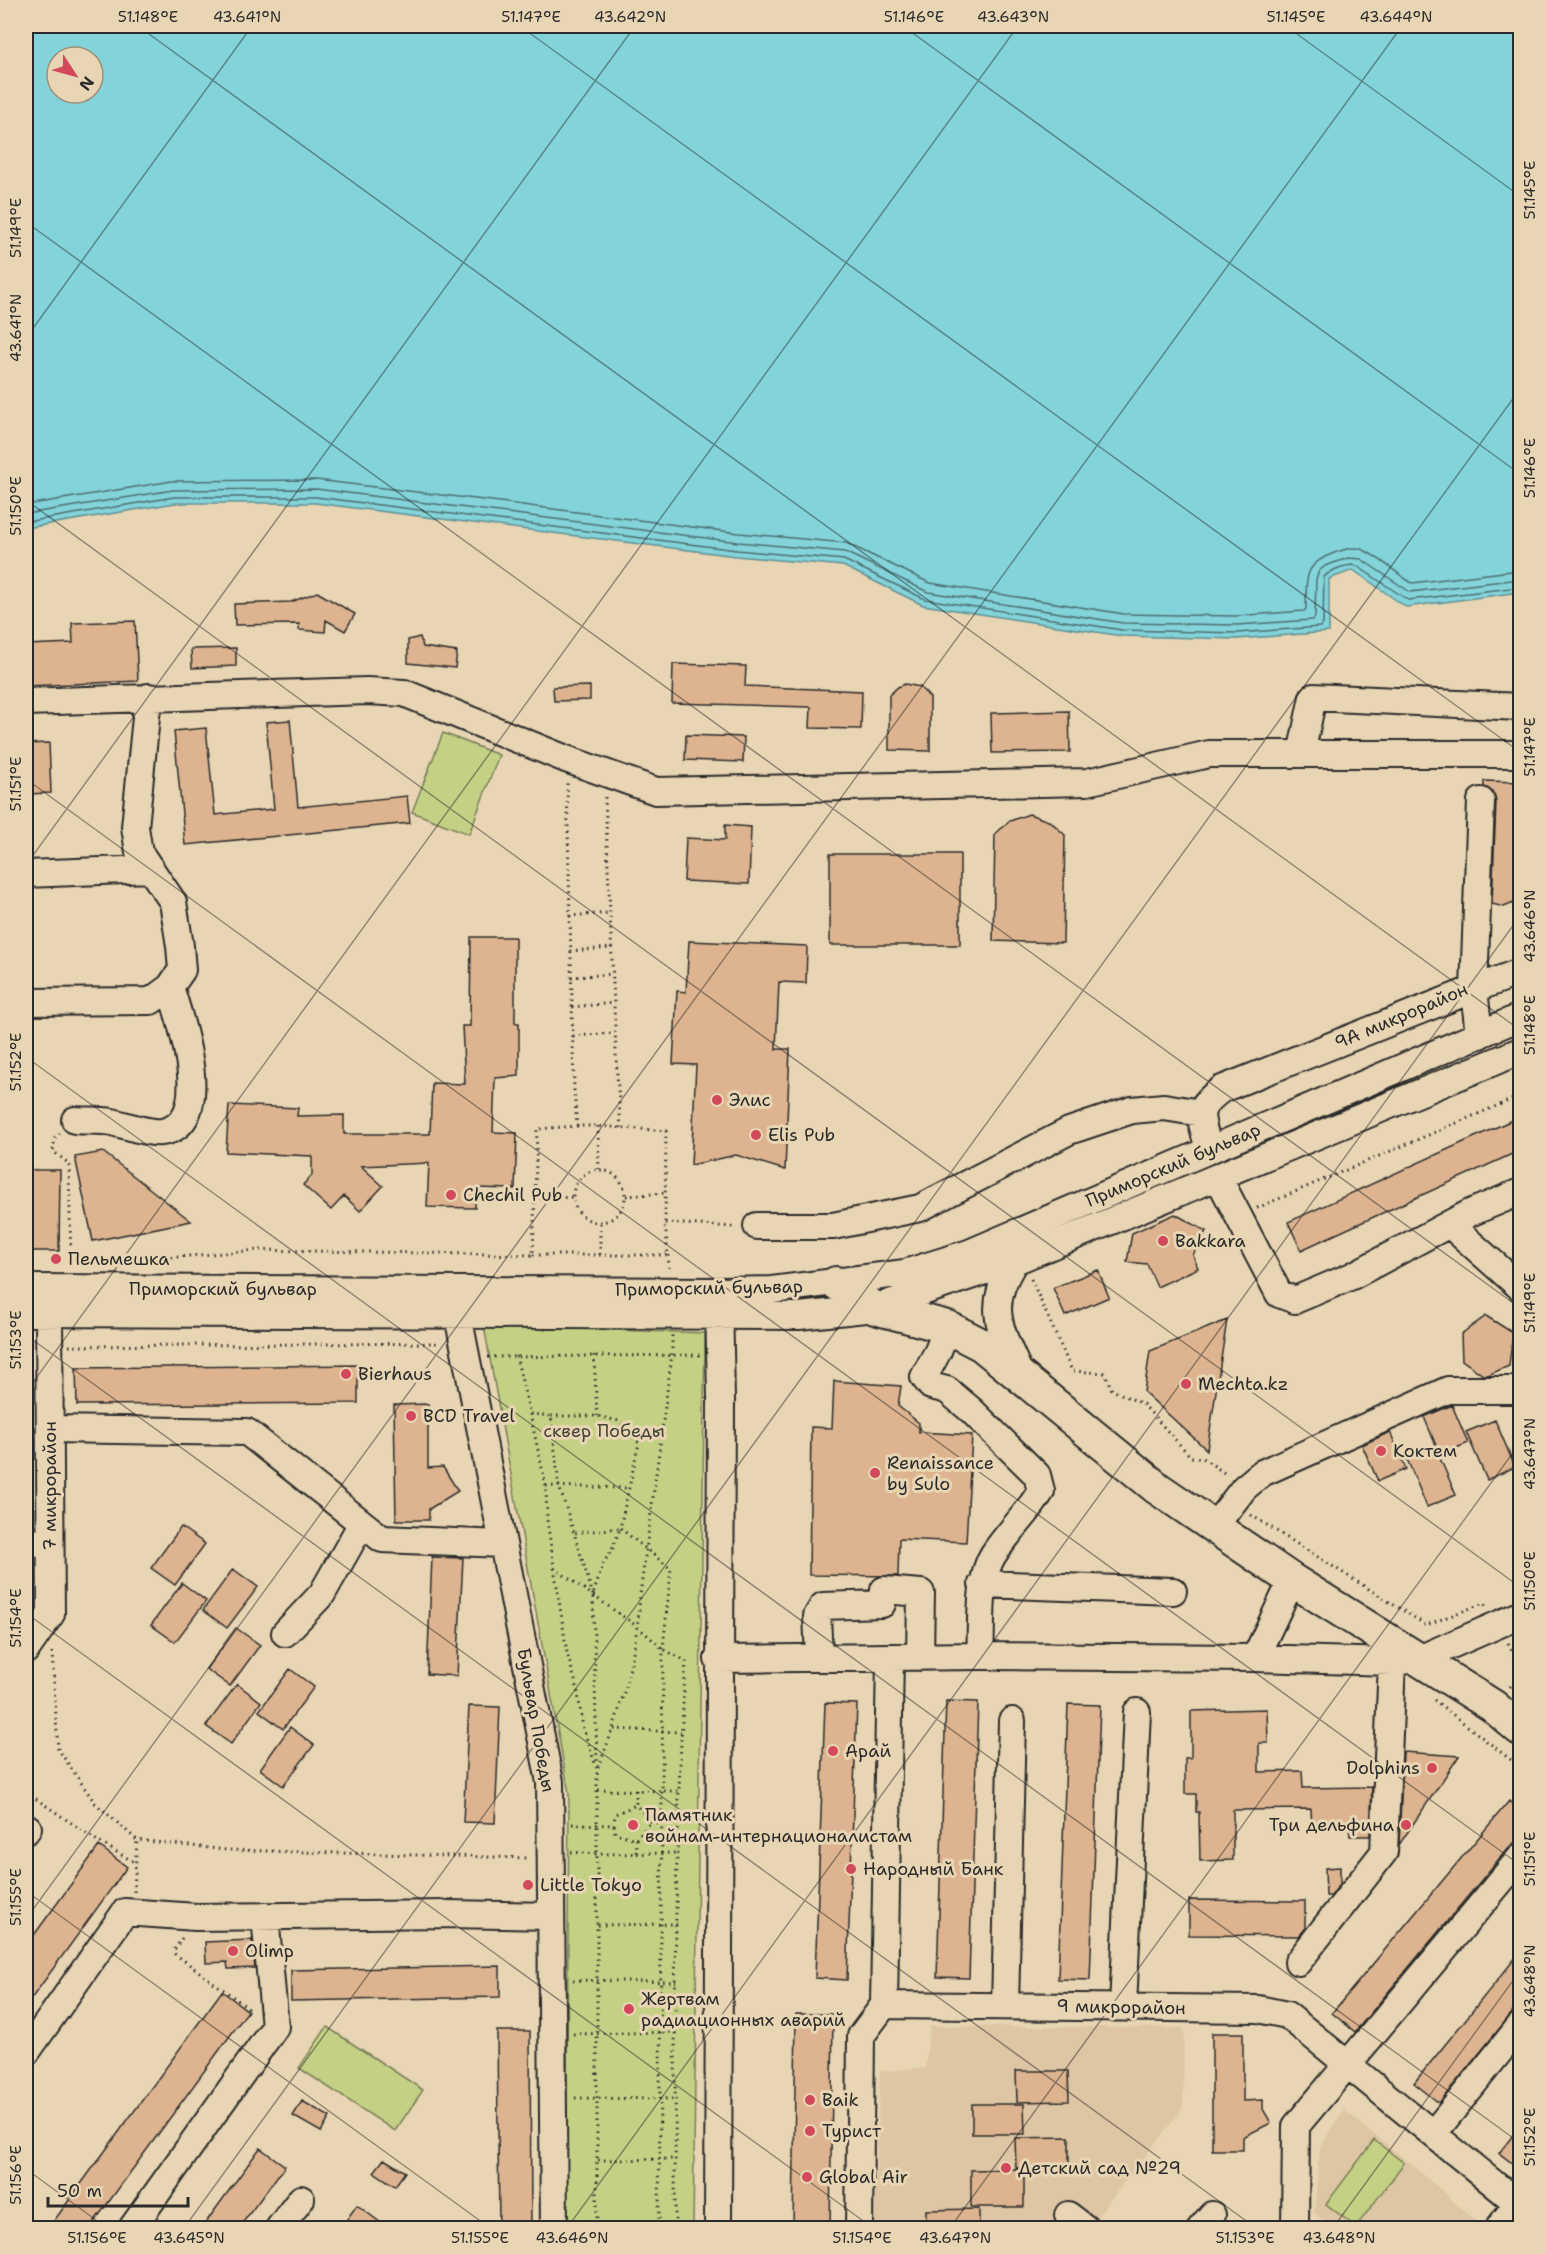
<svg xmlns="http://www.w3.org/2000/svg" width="1546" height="2254" font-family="'Shantell Sans',sans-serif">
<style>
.built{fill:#dec5a3}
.green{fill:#c4d185;stroke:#787e58;stroke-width:1.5}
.water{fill:#82d3da;stroke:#5f9094;stroke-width:1.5;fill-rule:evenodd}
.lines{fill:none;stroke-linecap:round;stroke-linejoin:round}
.shore{stroke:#4e6e71;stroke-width:1.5}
.building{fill:#ddb48f;stroke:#2b2b2b;stroke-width:1.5}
.minor-casing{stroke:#2b2b2b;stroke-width:30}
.major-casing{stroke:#2b2b2b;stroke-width:36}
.path{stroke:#2b2b2b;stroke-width:3;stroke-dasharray:1.5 4.5;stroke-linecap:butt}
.minor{stroke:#e8d5b3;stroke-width:26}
.major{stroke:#e8d5b3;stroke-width:32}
.ticks{fill:none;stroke:#2b2b2b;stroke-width:1.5;stroke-opacity:0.45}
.poi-dot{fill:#d1495b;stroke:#e8d5b3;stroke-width:2}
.labels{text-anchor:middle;stroke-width:6;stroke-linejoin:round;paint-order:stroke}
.street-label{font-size:18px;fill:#2b2b2b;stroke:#e8d5b3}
.poi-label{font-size:18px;fill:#2b2b2b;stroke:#e8d5b3;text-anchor:start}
.park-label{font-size:18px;fill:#424438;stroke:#e8d5b3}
.neatline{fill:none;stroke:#2b2b2b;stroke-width:2}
.ticks-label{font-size:15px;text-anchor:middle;fill:#2b2b2b}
</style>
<rect width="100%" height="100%" fill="#e8d5b3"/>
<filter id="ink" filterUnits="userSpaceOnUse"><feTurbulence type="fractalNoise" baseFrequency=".0167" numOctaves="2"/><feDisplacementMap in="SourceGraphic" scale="12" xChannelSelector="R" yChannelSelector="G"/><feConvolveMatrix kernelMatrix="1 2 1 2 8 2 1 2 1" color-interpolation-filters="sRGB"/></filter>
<g filter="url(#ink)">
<path class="built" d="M930 2026 1184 2028 1183 2108 1088 2228H874L880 2071 925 2068Z
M1344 2110 1418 2170 1484 2228H1333L1314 2213 1320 2148Z"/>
<path class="green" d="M443 733 499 755 469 834 412 812Z
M484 1326 705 1333 693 2228H566L569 1793Z
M327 2027 423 2090 395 2131 299 2068Z
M1374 2140 1404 2163 1356 2227 1326 2204Z"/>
<path class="water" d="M26 26H1520V592L1406 607 1353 570 1329 579V632L1237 639 1122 636 923 605 843 566 736 556 315 503H175L26 528ZM57 57H93V93H57Z"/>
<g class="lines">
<path class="shore" d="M26 505 172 481 316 480 492 501 739 533 846 543 930 583 1124 614 1236 616 1304 611 1306 609C1307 578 1302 565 1334 553 1343 550 1352 546 1361 549 1379 556 1395 573 1412 583L1520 570
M26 514 173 490 316 489 738 542 845 552 928 592 1123 623 1237 625 1313 620 1315 617 1316 579 1319 571 1325 566 1348 558 1361 559 1410 592 1520 579
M26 522 174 497H316L737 550 844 560 925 599 1122 630 1237 633 1320 627 1323 624 1324 577C1331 570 1347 563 1357 566L1408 600 1520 587"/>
</g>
<path class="building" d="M317 592 355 614 345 631 326 620 325 632 299 630V624L235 625 234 604 291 602Z
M135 621 138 681 26 686V645L73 643 72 623Z
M420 637 423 647 457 652 455 668 408 663V640Z
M236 648V666L192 668 191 649Z
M673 664 746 666 745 686 862 691 861 729 810 728 811 707 672 703Z
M905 684 920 687 930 698V751L889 750V695L898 687Z
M590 686V700L554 701 553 687Z
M1069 711 1070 752 992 753 991 713Z
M290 720 298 807 407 796 410 823 185 845 174 731 206 728 215 815 274 809 266 722Z
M686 735 744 737 743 762 685 760Z
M49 743 51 793 26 794V744Z
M1484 781 1521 782V900L1504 907 1492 904 1496 802 1494 794 1484 787Z
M1029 814 1051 822 1065 835 1063 943 993 941 995 834 1010 821Z
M725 825 751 827 749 884 684 881 686 838 725 840Z
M830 854H960V945H830Z
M471 937H515V1023H519V1076L495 1078 493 1132 517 1133 515 1189 475 1188V1208L427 1207 429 1163 361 1166 383 1186 360 1211 344 1196 331 1210 303 1185 312 1175V1156L226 1152 229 1105 298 1108 297 1116 344 1115V1134H430L432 1083 465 1084 462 1026H470Z
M689 941 807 946 806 983 779 982 776 1049H790L785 1170 736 1155 691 1165 696 1065 673 1064 677 991 686 992Z
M1521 1116V1150L1301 1250 1288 1222Z
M103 1152 191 1221 93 1241 75 1157Z
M26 1170H60L59 1251H26Z
M1175 1214 1206 1231 1193 1255 1198 1268 1157 1287 1147 1264 1127 1262 1132 1233Z
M1098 1270 1109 1297 1065 1316 1053 1288Z
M1486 1316 1513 1333 1509 1366 1488 1375H1483L1462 1360 1461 1334Z
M1227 1320 1207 1450 1144 1392 1150 1351Z
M358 1365V1403L77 1405 76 1368Z
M834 1381 901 1386 898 1406 919 1423V1432L972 1435 966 1542 899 1539 898 1576 809 1575 811 1427 832 1428Z
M428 1404V1468L443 1467 458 1491 429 1509V1520H396L394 1405Z
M1452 1405 1468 1443 1440 1455 1424 1417Z
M1495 1420 1515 1467 1487 1480 1466 1432Z
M1390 1432 1406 1469 1378 1481 1362 1445Z
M1435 1447 1456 1495 1427 1507 1407 1459Z
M181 1527 205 1544 175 1585 151 1568Z
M432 1557 463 1558 457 1676 427 1674Z
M233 1569 258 1587 227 1628 203 1610Z
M182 1583 206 1601 175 1642 151 1625Z
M236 1628 260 1645 230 1686 206 1669Z
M290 1669 314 1687 283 1729 259 1711Z
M237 1684 261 1702 231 1744 206 1726Z
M946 1701 978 1702 969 1978 937 1977Z
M825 1703 857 1704 847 1980 815 1978Z
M1068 1704 1100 1705 1090 1980 1058 1979Z
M469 1706 500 1707 495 1823 463 1822Z
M1267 1709 1268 1743H1259V1772L1302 1771 1303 1788 1372 1787 1370 1836H1350L1349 1827 1312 1828 1311 1809 1233 1810V1860L1200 1861 1199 1812H1196V1794H1185V1758H1191V1711Z
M290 1727 314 1745 283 1786 260 1769Z
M1403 1752 1459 1756 1399 1845Z
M1509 1801 1521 1811V1837L1508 1848 1355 2032 1332 2013Z
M99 1846 127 1867 26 2006V1946Z
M1340 1867V1884L1331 1896H1326L1325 1868Z
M1189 1900 1305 1901V1929L1299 1936 1189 1935Z
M252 1940 255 1968 228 1969 227 1962 206 1963 205 1942Z
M1521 1951V2002L1439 2103 1414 2083Z
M500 1966V1997L291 2001V1970Z
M222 1991 248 2011 89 2229H48Z
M796 2014H833L830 2229H793Z
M497 2031H530L531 2229H499Z
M1212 2033H1243V2101L1263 2100V2109L1271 2123 1243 2137V2150H1212Z
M1016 2071H1068L1069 2101 1017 2102Z
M302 2101 330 2117 321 2132 293 2116Z
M972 2104H1024L1025 2134H972Z
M1521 2125V2170L1499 2153Z
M1069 2137V2167L1016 2168 1015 2138Z
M260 2148 285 2166 238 2229H201Z
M384 2159 405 2172 395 2186 374 2172Z
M1024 2169V2207H971V2170Z
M357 2205 389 2229H340Z
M979 2209V2229H926V2210Z"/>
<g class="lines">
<defs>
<path id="minor" d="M26 702 367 691 404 693 566 759 656 791 1087 782 1209 754H1520
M1301 754 1313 697 1520 707
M26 874 151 869
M26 1002 151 1001 170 987 182 970 180 946 173 902 139 852 135 827 148 697
M1479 1035 1474 989 1520 972
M75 1120C87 1121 100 1120 112 1122 125 1125 150 1134 162 1132 217 1124 180 1019 170 987
M1209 1150C1201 1116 1192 1111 1222 1089L1474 989 1481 801
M1218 1177 1279 1294 1295 1300 1352 1276 1470 1213 1520 1192
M1449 1224 1520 1287
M757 1226H833L920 1208 1069 1131 1132 1110 1164 1107 1201 1113
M1015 1261C985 1306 1000 1329 1020 1374
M26 1288 719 1291 772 1290 905 1273 969 1253 1520 1017
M455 1300 550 1782 554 2228
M26 1313 799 1316 875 1308 1015 1261 1520 1051
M947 1327 938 1351 924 1377 931 1386 947 1390 971 1410 1037 1475 1041 1491C1028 1514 1008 1532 993 1555 978 1578 982 1627 980 1656
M50 1429 247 1432 382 1539 503 1544
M1214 1527 1244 1488 1262 1473 1448 1390H1520
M26 1543 50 1542
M982 1584 1173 1591
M285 1633 322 1594 362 1523
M26 1650 51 1614 49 1314
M819 1657 817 1616 823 1606 882 1604 884 1590 921 1593 920 1657
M1255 1658 1292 1580
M718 1659 980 1656 1255 1658 1392 1662 1419 1659 1520 1615
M26 1831 28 1828
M1298 1962 1384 1852 1392 1662
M884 2005 890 1657
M1005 2006 1012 1721
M1123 2007 1137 1712
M26 2053 125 1912 196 1917 446 1914 551 1916
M1433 2134 1520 2026
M1068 2215 1085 2228
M132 2228 275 2027 265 1916
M279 2228 301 2199
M718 2228 721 1399 719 1300
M859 2228 861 2036 884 2005 1258 2009 1287 2015 1520 2205
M1201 2228 1212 2215
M1295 2228 1296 2126 1520 1858
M1499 2228 1520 2200"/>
<path id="major" d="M836 1283 875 1308 947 1327 982 1345 1157 1488 1292 1580 1493 1706 1520 1729"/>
</defs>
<use href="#minor" class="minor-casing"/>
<use href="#major" class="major-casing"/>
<path class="path" d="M605 797 617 1075 621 1128
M569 916 609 913
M570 951 612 948
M571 977 613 974
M572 1007 614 1003
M573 1036 615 1033
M598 1126 599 1169
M60 1133 55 1138 53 1151 69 1164 71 1266
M573 1196a26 26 0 1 1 52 0a26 26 0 1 1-52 0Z
M626 1196 665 1193
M534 1199 573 1197
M1257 1208 1520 1096
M600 1223V1254
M665 1223 735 1227
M533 1255H668L665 1223 666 1131 598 1126H577
M668 1255 669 1268
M87 1265 257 1250 533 1255 537 1129 577 1126 574 1090 567 783
M1031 1279 1072 1371 1105 1373 1112 1390 1143 1404 1191 1457 1203 1458 1227 1475
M69 1346 441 1343
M594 1355 597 1416
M516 1356 530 1414 551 1416 559 1486 574 1533
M488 1357 700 1355
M530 1414 546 1486 547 1520 567 1653 577 1687 583 1728 597 1769V2228
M551 1416H597L619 1421 639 1443 620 1528 671 1569 663 1649 659 2228
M546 1486 627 1488
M1251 1515 1426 1625 1484 1603 1486 1606
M554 1568 638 1627 663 1649 686 1661C672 1850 676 2039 675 2228
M593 1595 574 1533 620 1528 612 1550 604 1562 593 1595 597 1764
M1508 1643 1516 1657
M52 1652 58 1749 95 1803 137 1840 227 1850 529 1858
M1520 1653 1516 1657 1520 1673
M1510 1687 1520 1675
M1434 1700 1520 1767
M614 1729 681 1732
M598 1767C621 1713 637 1653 640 1595L672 1354V1335
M598 1790 680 1791
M636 1790V1805L651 1822 660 1823
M26 1792 99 1842 136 1863
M572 1824 614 1825 615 1814 636 1805
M614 1825 615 1833 636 1839 651 1822
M636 1839V1854
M571 1852 598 1854 677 1853
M134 1892 137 1840
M598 1925 677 1924
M182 1938 174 1950 175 1954 251 2010
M573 1980 676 1982
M573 2034 676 2032
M575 2098 675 2099
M598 2160 675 2159
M629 2228H675"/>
<use href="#minor" class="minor"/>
<use href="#major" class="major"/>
</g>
</g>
<path class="ticks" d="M138 26 1520 1030M520 26 1520 752M903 26 1520 474M1286 26 1520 196M26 222 1520 1308M26 338 252 26M26 500 1520 1587M26 779 1520 1865M26 865 635 26M26 1057 1520 2143M26 1335 1256 2228M26 1392 1018 26M26 1613 873 2228M26 1891 490 2228M26 1919 1402 26M26 2169 107 2228M184 2228 1520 389M567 2228 1520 916M950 2228 1520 1443M1333 2228 1520 1971"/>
<g class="poi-dot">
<circle cx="717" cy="1100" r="6"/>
<circle cx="756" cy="1135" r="6"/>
<circle cx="451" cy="1195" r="6"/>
<circle cx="1163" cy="1241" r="6"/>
<circle cx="56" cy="1259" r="6"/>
<circle cx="346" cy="1374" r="6"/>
<circle cx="1186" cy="1384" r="6"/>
<circle cx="411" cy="1416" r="6"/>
<circle cx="1381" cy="1451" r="6"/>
<circle cx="875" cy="1473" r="6"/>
<circle cx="833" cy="1751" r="6"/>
<circle cx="1432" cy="1768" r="6"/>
<circle cx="633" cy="1825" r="6"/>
<circle cx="1406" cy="1825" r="6"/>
<circle cx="851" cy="1869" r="6"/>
<circle cx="528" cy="1885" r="6"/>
<circle cx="233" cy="1951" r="6"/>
<circle cx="629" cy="2009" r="6"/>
<circle cx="810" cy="2100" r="6"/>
<circle cx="810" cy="2131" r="6"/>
<circle cx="1006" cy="2168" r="6"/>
<circle cx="807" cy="2177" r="6"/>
</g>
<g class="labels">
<g class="street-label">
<text transform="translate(1401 1016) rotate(-23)" y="6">9А микрорайон</text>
<text transform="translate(1173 1165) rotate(-23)" y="6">Приморский бульвар</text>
<text transform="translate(709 1288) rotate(-1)" y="6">Приморский бульвар</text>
<text x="223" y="1295">Приморский бульвар</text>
<text transform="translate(50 1486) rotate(-90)" y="6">7 микрорайон</text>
<text transform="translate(536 1720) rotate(80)" y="6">Бульвар Победы</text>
<text transform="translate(1121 2007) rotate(1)" y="6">9 микрорайон</text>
</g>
<g class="poi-label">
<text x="729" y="1106">Элис</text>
<text x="768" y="1141">Elis Pub</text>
<text x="463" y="1201">Chechil Pub</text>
<text x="1175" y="1247">Bakkara</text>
<text x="68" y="1265">Пельмешка</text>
<text x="358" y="1380">Bierhaus</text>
<text x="1198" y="1390">Mechta.kz</text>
<text x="423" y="1422">BCD Travel</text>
<text x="1393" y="1457">Коктем</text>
<text x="887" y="1469">Renaissance<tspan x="887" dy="21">by Sulo</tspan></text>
<text x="845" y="1757">Арай</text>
<text x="1420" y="1774" text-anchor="end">Dolphins</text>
<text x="645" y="1821">Памятник<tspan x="645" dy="21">войнам-интернационалистам</tspan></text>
<text x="1394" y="1831" text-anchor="end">Три дельфина</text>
<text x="863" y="1875">Народный Банк</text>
<text x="540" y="1891">Little Tokyo</text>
<text x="245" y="1957">Olimp</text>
<text x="641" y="2005">Жертвам<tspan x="641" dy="21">радиационных аварий</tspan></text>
<text x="822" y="2106">Baik</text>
<text x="822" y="2137">Турист</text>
<text x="1018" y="2174">Детский сад №29</text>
<text x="819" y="2183">Global Air</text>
</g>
<g class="park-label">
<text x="604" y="1437">сквер Победы</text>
</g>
</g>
<rect width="1546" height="2254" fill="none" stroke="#e8d5b3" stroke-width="66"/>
<g transform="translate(75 75) rotate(126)"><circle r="28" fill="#e8d5b3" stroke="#9c917d" stroke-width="1.5"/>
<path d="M0-4.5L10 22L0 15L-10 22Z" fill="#d1495b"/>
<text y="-9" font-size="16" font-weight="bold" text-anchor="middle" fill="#2b2b2b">N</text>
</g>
<path d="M48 2197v9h140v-9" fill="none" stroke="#2b2b2b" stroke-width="3"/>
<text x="57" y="2197" font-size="18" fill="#2b2b2b" stroke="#e8d5b3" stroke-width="4.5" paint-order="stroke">50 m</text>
<rect x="33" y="33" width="1480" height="2188" class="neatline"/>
<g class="ticks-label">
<text x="148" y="22">51.148°E</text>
<text x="247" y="22">43.641°N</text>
<text x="531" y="22">51.147°E</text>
<text x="630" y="22">43.642°N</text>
<text x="914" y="22">51.146°E</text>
<text x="1013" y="22">43.643°N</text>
<text x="1296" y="22">51.145°E</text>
<text x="1396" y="22">43.644°N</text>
<text transform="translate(1530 190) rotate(-90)" y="5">51.145°E</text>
<text transform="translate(16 228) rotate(-90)" y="5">51.149°E</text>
<text transform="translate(16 328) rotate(-90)" y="5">43.641°N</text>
<text transform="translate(1530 468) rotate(-90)" y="5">51.146°E</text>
<text transform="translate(16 506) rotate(-90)" y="5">51.150°E</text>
<text transform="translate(1530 747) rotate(-90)" y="5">51.147°E</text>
<text transform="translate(16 784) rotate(-90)" y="5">51.151°E</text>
<text transform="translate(1530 926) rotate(-90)" y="5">43.646°N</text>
<text transform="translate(1530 1025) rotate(-90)" y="5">51.148°E</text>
<text transform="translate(16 1062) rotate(-90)" y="5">51.152°E</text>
<text transform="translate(1530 1303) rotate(-90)" y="5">51.149°E</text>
<text transform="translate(16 1340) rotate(-90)" y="5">51.153°E</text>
<text transform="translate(1530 1454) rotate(-90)" y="5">43.647°N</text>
<text transform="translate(1530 1581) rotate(-90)" y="5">51.150°E</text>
<text transform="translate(16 1618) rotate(-90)" y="5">51.154°E</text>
<text transform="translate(1530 1859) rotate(-90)" y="5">51.151°E</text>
<text transform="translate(16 1897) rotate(-90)" y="5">51.155°E</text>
<text transform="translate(1530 1981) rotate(-90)" y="5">43.648°N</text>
<text transform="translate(1530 2137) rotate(-90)" y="5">51.152°E</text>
<text transform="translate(16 2175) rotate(-90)" y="5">51.156°E</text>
<text x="97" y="2243">51.156°E</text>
<text x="189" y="2243">43.645°N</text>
<text x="480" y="2243">51.155°E</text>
<text x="572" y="2243">43.646°N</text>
<text x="862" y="2243">51.154°E</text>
<text x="955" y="2243">43.647°N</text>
<text x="1245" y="2243">51.153°E</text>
<text x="1339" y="2243">43.648°N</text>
</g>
</svg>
